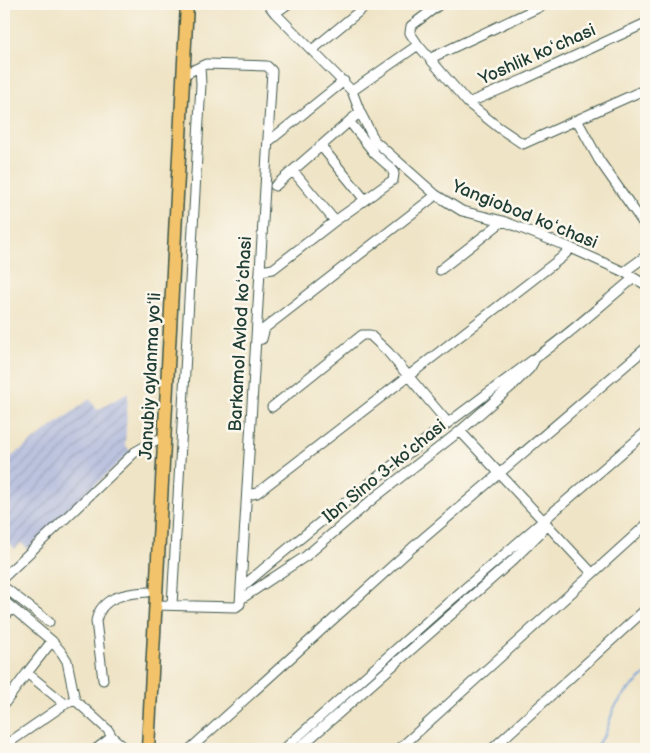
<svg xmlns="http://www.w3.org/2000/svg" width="650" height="753" font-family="'Balsamiq Sans',sans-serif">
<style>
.industrial{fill:url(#industrial-furrows)}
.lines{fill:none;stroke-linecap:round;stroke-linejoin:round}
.stream{stroke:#70a0da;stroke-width:2}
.minor-casing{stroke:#3e564a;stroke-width:11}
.highway-casing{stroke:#3e564a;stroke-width:15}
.minor{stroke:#fff;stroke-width:9}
.highway{stroke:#f2c36a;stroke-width:12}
.labels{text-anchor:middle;stroke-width:5;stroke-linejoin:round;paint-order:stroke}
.street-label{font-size:18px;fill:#1f3d34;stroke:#fbf7ec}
</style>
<defs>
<pattern id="industrial-furrows" width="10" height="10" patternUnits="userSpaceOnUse" patternTransform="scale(1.25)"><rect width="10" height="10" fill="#bcc3de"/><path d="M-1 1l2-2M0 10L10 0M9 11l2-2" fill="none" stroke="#a1a8bf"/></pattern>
</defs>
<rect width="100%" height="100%" fill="#fbf7ec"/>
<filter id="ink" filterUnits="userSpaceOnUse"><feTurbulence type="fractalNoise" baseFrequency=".02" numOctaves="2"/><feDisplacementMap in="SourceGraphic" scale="10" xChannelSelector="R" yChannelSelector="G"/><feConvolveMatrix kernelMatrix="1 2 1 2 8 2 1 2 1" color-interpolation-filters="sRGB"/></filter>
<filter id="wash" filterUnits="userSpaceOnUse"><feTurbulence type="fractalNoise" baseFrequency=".0096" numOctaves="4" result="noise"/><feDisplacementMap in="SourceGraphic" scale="20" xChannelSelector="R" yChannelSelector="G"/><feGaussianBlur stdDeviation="1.12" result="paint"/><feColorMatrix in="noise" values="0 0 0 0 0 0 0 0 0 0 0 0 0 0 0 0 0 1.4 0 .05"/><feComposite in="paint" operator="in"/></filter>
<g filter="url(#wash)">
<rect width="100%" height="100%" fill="#efe4c6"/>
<path class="industrial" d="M128 393 125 445 131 451 28 549 21 543 15 549 4 537V462L90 399 97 410Z"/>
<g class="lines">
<path class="stream" d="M593 749 605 735 614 708 627 691 646 674"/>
</g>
</g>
<g filter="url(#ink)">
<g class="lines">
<defs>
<path id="minor" d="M268 4 275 13 352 91 360 112 375 141 436 195 462 211 503 221 571 248 624 272 646 285
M275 13 288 4
M418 45 410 33 411 26 440 4
M312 50 368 4
M431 58 546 4
M352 91 418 45 468 103 498 127 523 144 646 89
M468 103 525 79 646 23
M577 120 599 160 646 227
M268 142 344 81
M321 146 365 200
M293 171 335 221
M275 186 360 112
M440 270 503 221
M260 271 273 269 335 221 393 180 394 174 392 169 375 154 349 121
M624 272 646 256
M256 340 262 339 265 328 436 195
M272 407 362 335H370L388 352 448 423
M460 431 592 573
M247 495 257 493 561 258 571 248
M4 577 135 452 156 440
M4 587 49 622
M242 587C337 506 437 430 537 357 571 333 602 304 634 278
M241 599 306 556 374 498 460 431 514 384 530 368 534 361
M4 601 52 641 62 653 67 661 75 700 108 730 112 737 126 749
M155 605 236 607 240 604 272 71 267 66 206 64 183 75
M172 605 201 84 200 67
M4 618 12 608
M27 673 52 641
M103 680 96 621C101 596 127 593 148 592
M4 704 27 673 65 704 75 700
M4 746 65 704
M96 749 112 737
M190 749 412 548 646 348
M284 749 442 608 646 432
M298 749 512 561 547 526
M399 749 646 525
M492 749 646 609"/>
<path id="highway" d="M148 749 187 4"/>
</defs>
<use href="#minor" class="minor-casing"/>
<use href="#highway" class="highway-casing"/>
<use href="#minor" class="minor"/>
<use href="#highway" class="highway"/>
</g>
</g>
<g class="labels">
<g class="street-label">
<text transform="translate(537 54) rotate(-24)" y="6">Yoshlik koʻchasi</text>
<text transform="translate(525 214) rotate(22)" y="6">Yangiobod koʻchasi</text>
<text transform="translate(240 334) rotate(-87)" y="6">Barkamol Avlod koʻchasi</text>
<text transform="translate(150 376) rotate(-87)" y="6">Janubiy aylanma yoʻli</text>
<text transform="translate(384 471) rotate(-39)" y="6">Ibn Sino 3-koʼchasi</text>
</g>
</g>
<rect width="650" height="753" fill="none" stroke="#fbf7ec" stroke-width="20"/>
</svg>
